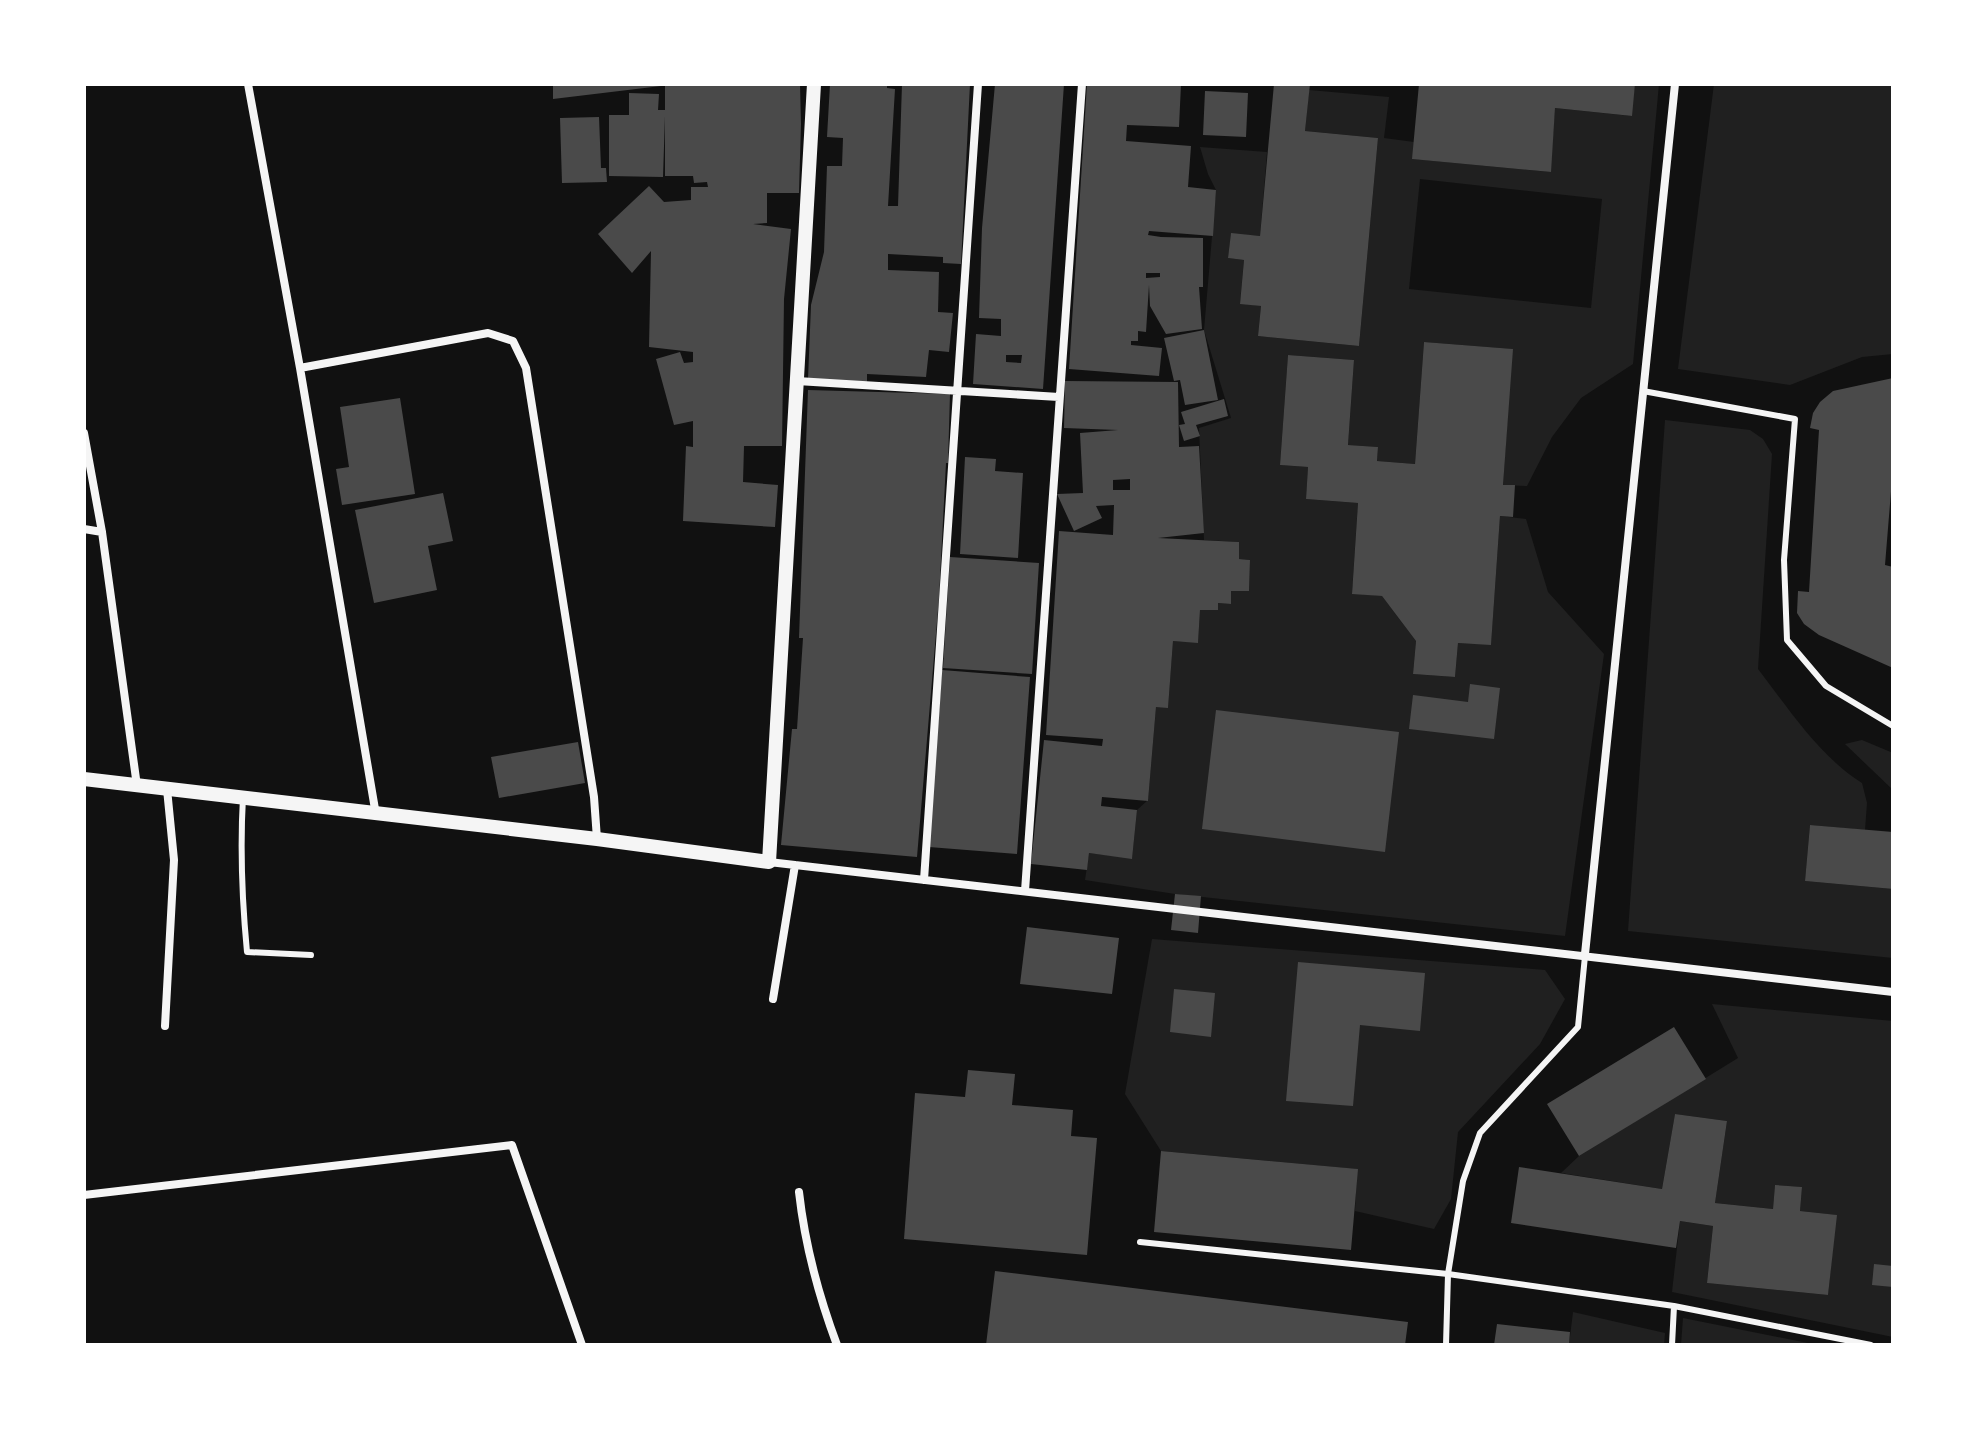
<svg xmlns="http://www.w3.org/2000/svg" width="1977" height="1429" font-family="'Asap Condensed',sans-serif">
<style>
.green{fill:#202020;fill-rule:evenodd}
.building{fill:#4a4a4a;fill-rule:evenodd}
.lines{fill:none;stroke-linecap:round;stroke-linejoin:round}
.service{stroke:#f5f5f5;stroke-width:6}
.minor{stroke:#f5f5f5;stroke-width:8}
.tertiary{stroke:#f5f5f5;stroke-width:14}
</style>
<rect width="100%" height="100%" fill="#111"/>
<path class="green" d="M1635 84H1659L1633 364 1581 398 1552 437 1527 486 1503 485 1512 349 1424 342 1415 464 1377 461 1378 447 1348 445 1354 360 1288 355 1280 465 1308 467 1306 499 1358 503 1352 593 1382 596 1416 641 1413 674 1455 677 1458 643 1491 644 1500 516 1526 519 1548 592 1604 654 1565 936 1175 894 1085 880 1089 853 1132 858 1137 810 1148 800 1156 707H1168L1173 641 1198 642 1200 610H1218V603L1231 604V591H1249L1250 560 1239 559V542L1204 540 1199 428 1231 418 1204 330 1216 190 1208 174 1200 147 1267 152 1260 236 1231 234 1228 258 1244 260 1240 303 1261 306 1258 336 1359 346 1378 138 1305 131 1309 90 1389 97 1384 138 1414 142 1413 159 1550 172 1555 108 1631 116ZM1420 179 1602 199 1591 308 1409 289Z
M1714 84H1893V354L1862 357 1790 385 1678 369Z
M1665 420 1750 430 1763 439 1772 454 1758 669C1789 709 1819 756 1862 783L1867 803 1865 830 1810 825 1805 881 1893 889V958L1628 931Z
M1862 740 1893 753V790L1845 744Z
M1152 939 1545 970 1565 999 1540 1044 1458 1132 1451 1199 1434 1229 1355 1211 1357 1169 1161 1151 1125 1094Z
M1712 1004 1893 1021V1337L1672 1292 1680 1221 1713 1226 1707 1283 1828 1295 1836 1215 1800 1211 1802 1187 1775 1185 1773 1209 1715 1203 1727 1121 1675 1114 1662 1189 1561 1173 1579 1156 1738 1058Z
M1573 1312 1665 1333 1664 1345H1569Z
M1683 1318 1818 1345H1681Z"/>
<path class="building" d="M553 84H661V86L553 99Z
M665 84H800L801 124 799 193H767V223L753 224 791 229 784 299 782 446H744L743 482 778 485 775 527 683 521 686 446 693 447V421L674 425 656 359 680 352 684 363 693 362V352L649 347 651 251 632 273 598 234 649 186 664 202 691 200V187H708L707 182 694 183 693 176H665V116L663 177 609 176V115H629V93L659 94 658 110H665Z
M830 84H887V88L895 89 888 206H898L902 84H970L961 264 943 263V257L888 254V270L939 272 938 312 953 313 949 352 929 350 926 377 867 374V382L808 379 811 305 824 252 827 166H842L843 138 827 137Z
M995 84H1064L1043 389 973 384 976 334 1001 336V319L979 318 982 228ZM1006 355H1022L1021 363 1006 362Z
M1087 84H1181L1179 127 1127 125 1126 141 1191 146 1188 187 1216 190 1213 236 1149 231 1148 235 1161 237 1203 238V287H1199L1202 329 1166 334 1150 306 1149 285 1146 332 1138 331V341H1131V345L1162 348 1159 376 1069 369ZM1146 273H1160V277L1146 278Z
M1274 84H1310L1305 131 1378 138 1359 346 1258 336 1261 306 1240 304 1244 260 1228 258 1231 233 1260 236Z
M1419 84H1635L1632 116 1555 108 1551 172 1412 159Z
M1205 91 1248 93 1246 137 1203 135Z
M599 117 601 168H606L607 182 562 183 560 118Z
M1204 330 1218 400 1185 405 1180 380 1174 381 1164 338Z
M1424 342 1513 349 1503 485H1515L1513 517 1500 516 1491 645 1458 643 1455 677 1413 674 1416 641 1382 596 1352 594 1358 503 1306 499 1308 467 1280 465 1288 355 1354 360 1348 445 1378 447 1377 461 1415 464Z
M1893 378V467L1885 565 1893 567V668L1819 635 1804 624 1797 613 1798 591 1809 592 1819 430 1810 428 1813 413 1820 402 1833 391Z
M1065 381 1178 382 1179 447 1199 446 1204 533 1158 538 1239 542V559L1250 560 1249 591H1231V604L1218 603V610H1200L1198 643 1173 641 1168 708 1156 707 1148 801 1102 797 1101 806 1137 810 1132 859 1089 853 1087 870 1031 864 1044 740 1102 746 1103 739 1046 735 1059 531 1113 535 1114 505 1096 506 1102 518 1074 531 1057 494 1083 493 1080 433 1118 430 1064 428ZM1130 479V490H1113V480Z
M808 390 950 394 948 463H946L939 598 917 857 781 845 792 729H797L803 638H799Z
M400 398 415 494 342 505 336 469 349 467 340 407Z
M1224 399 1228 416 1196 425 1200 436 1184 441 1179 425 1185 424 1181 412Z
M965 457 996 459 995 471 1023 473 1018 558 960 554Z
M443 493 453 541 428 546 437 590 374 603 355 510Z
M950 557 1039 563 1032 674 943 668Z
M942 670 1030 677 1017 854 929 847Z
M1470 684 1500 688 1494 739 1409 729 1413 695 1468 702Z
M1216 710 1399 732 1385 852 1202 829Z
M578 742 585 783 499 798 491 757Z
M1810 825 1893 832V889L1805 881Z
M1175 894 1201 896 1198 933 1171 930Z
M1027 927 1119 938 1112 994 1020 984Z
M1298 962 1425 973 1420 1031 1360 1025 1353 1106 1286 1101Z
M1174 989 1215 993 1211 1037 1170 1032Z
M1674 1027 1706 1079 1579 1156 1547 1104Z
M968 1070 1015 1074 1012 1105 1073 1110 1071 1136 1097 1138 1087 1255 904 1239 915 1093 965 1097Z
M1675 1114 1727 1121 1715 1203 1773 1209 1775 1185 1802 1187 1800 1211 1837 1215 1828 1295 1707 1283 1713 1226 1680 1221 1676 1248 1511 1223 1519 1167 1662 1189Z
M1161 1151 1358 1169 1351 1250 1154 1232Z
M1874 1264 1893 1266V1287L1872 1285Z
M995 1271 1408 1322 1405 1345H986Z
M1497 1324 1570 1332 1569 1345H1494Z"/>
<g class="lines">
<path class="service" d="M1643 391 1795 419 1784 560 1787 640 1826 686 1893 726
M243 797C240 849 242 900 247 952L311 955
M1140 1242 1448 1274 1674 1306 1672 1345
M1674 1306 1871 1345
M1446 1345 1448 1274 1463 1181 1480 1133 1578 1027 1585 956"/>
<path class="minor" d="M248 84 300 368 376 815
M300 368 488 333 513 341 526 368 594 797 597 839
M797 381 1059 397
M84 433 102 532 137 786
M84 529 102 532
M769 862 1893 992
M924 880 978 84
M1025 891 1082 84
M1585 954 1675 84
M773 999 795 865
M165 1026 174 860 167 789
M799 1192C805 1246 818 1294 837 1345
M84 1195 512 1145 582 1345"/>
<path class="tertiary" d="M84 779 597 839 769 862 814 84"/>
</g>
<rect width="1977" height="1429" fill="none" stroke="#ffffff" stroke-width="172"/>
</svg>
